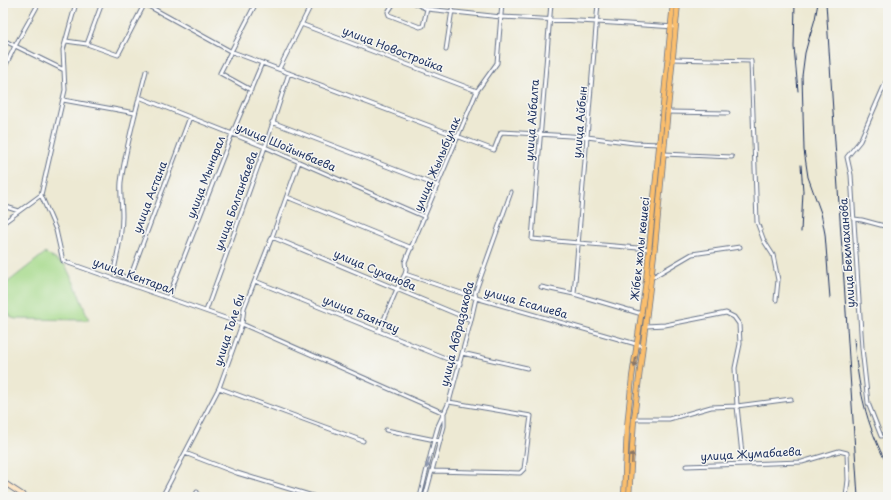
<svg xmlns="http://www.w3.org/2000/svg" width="891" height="500" font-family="'Playpen Sans',sans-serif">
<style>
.green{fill:#a4d989;stroke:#608474}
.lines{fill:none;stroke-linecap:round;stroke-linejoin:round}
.street-casing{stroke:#647087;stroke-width:5}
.secondary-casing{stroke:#647087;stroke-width:6}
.primary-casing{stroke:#647087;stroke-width:6}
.street{stroke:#fff;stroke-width:3}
.secondary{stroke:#fde5c5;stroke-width:4}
.primary{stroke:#fabe6d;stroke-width:4.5}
.rail{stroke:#1b2f5e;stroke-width:1}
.oneway{fill:#8a7666}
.oneway2{fill:#8d97ae}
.labels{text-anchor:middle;stroke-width:3;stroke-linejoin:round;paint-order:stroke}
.street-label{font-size:11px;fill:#1b2f5e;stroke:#f6f6f2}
</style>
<rect width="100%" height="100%" fill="#f6f6f2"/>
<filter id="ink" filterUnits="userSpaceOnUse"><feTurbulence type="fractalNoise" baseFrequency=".025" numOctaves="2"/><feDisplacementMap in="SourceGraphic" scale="8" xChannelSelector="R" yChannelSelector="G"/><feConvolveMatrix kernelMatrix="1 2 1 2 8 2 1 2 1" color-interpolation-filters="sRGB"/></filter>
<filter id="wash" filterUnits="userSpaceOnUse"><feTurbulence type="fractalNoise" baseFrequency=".012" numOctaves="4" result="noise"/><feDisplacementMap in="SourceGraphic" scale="16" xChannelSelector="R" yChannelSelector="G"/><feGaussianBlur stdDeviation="0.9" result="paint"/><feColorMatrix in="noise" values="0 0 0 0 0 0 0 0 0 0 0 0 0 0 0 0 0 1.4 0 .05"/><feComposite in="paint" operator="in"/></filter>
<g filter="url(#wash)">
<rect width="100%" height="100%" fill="#ede9d3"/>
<path class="green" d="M45 253 65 265 75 285 89 320 16 319 12 318 3 307V286Z"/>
</g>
<g filter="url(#ink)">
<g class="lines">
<defs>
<path id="street" d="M76 3 63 50 65 90 41 195 56 230 63 261 242 324 444 413
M143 3 230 51 494 150 501 132 587 137 634 143 660 144
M394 3 388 12 389 15 420 27 423 26 427 9
M414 3 427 9 501 17 597 22 675 27
M551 3 532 239 650 249
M301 24 477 91
M3 40 64 70
M66 41 87 44 118 55 145 3
M87 44 102 3
M446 50 453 3
M672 59 751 61 757 222 764 241 773 255 778 280 776 300
M279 69 312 3
M3 71 15 46 39 3
M251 90 220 73 256 3
M139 97 265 147 425 217
M63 100 135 113
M667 112 728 113
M272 122 438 186
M664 154 732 157
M287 197 412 248
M3 206 19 211
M854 219 862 220 888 227
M3 223 41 195
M272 237 471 320
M405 274 476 298 643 346
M651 278 692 254 740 247
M129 279 116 273 114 270C118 252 122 235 122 216 122 204 120 194 121 182 126 145 137 107 146 71
M129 280 190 117
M255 281 460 364
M541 287 574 294 642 314
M574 294 598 3
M168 298 232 134 262 63
M206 311 265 147 289 73
M646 326 665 325 726 313 734 317 739 324 740 344 735 368 737 406 743 464
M379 331 397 289 405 274 406 270 405 262 477 91 497 63 502 3
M462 353 527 368
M219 388 363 441
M634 419H669L711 407 737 406 791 399
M386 430 440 441
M881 436 868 403 862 348 851 175 847 157 860 141 888 77
M185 453 237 473 316 497
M686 466 802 462 839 451 847 453 848 480 846 497
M432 471 520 473 524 469 531 416 449 402
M162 497 219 388 242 324 244 308 272 237 299 162
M195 497 197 492
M420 497 434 440 438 426 449 402 471 320 476 298 475 293 511 192
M425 497 444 426V414"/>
<path id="secondary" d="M3 482 26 497"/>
<path id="primary" d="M624 497 627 427 632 377 646 281 673 3
M629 497 634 419 655 246 678 3"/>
</defs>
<use href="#street" class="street-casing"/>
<use href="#secondary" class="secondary-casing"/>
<use href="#primary" class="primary-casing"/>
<use href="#street" class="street"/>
<use href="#secondary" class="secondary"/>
<use href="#primary" class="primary"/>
<path class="rail" d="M795 3 794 47 798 91
M826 3 858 497
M811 31 805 53 802 76 804 150 808 177 821 213 825 234 830 298
M810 36 815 19 818 3
M801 232 803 191 801 165
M854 338C858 386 865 423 888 466"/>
</g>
<defs><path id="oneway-solid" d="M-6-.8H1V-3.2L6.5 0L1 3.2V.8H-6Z"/></defs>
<g class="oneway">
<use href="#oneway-solid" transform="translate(635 362) rotate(99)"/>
<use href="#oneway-solid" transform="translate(632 458) rotate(-87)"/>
</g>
<use class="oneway2" href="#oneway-solid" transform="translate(428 463) rotate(105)"/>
</g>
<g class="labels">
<g class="street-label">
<text transform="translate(393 49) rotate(21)" y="4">улица Новостройка</text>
<text transform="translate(532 120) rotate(-86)" y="4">улица Айбалта</text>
<text transform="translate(580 122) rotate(-85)" y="4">улица Айбын</text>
<text transform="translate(286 147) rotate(23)" y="4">улица Шойынбаева</text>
<text transform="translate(437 164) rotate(-67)" y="4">улица Жылыбулак</text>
<text transform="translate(206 177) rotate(-69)" y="4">улица Мынарал</text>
<text transform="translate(150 197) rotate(-69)" y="4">улица Астана</text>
<text transform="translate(236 201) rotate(-70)" y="4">улица Болганбаева</text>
<text transform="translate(640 249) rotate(-84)" y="4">Жібек жолы көшесі</text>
<text transform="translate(847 253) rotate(-94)" y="4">улица Бекмаханова</text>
<text transform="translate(375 270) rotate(23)" y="4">улица Суханова</text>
<text transform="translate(134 276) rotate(20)" y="4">улица Кентарал</text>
<text transform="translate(526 303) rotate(16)" y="4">улица Есалиева</text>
<text transform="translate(361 314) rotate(22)" y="4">улица Баянтау</text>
<text transform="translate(229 330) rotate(-72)" y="4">улица Толе би</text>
<text transform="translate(457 334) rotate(-76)" y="4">улица Абдразакова</text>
<text transform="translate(751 454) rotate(-3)" y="4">улица Жумабаева</text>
</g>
</g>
<rect width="891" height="500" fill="none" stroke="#f6f6f2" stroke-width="16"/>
</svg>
